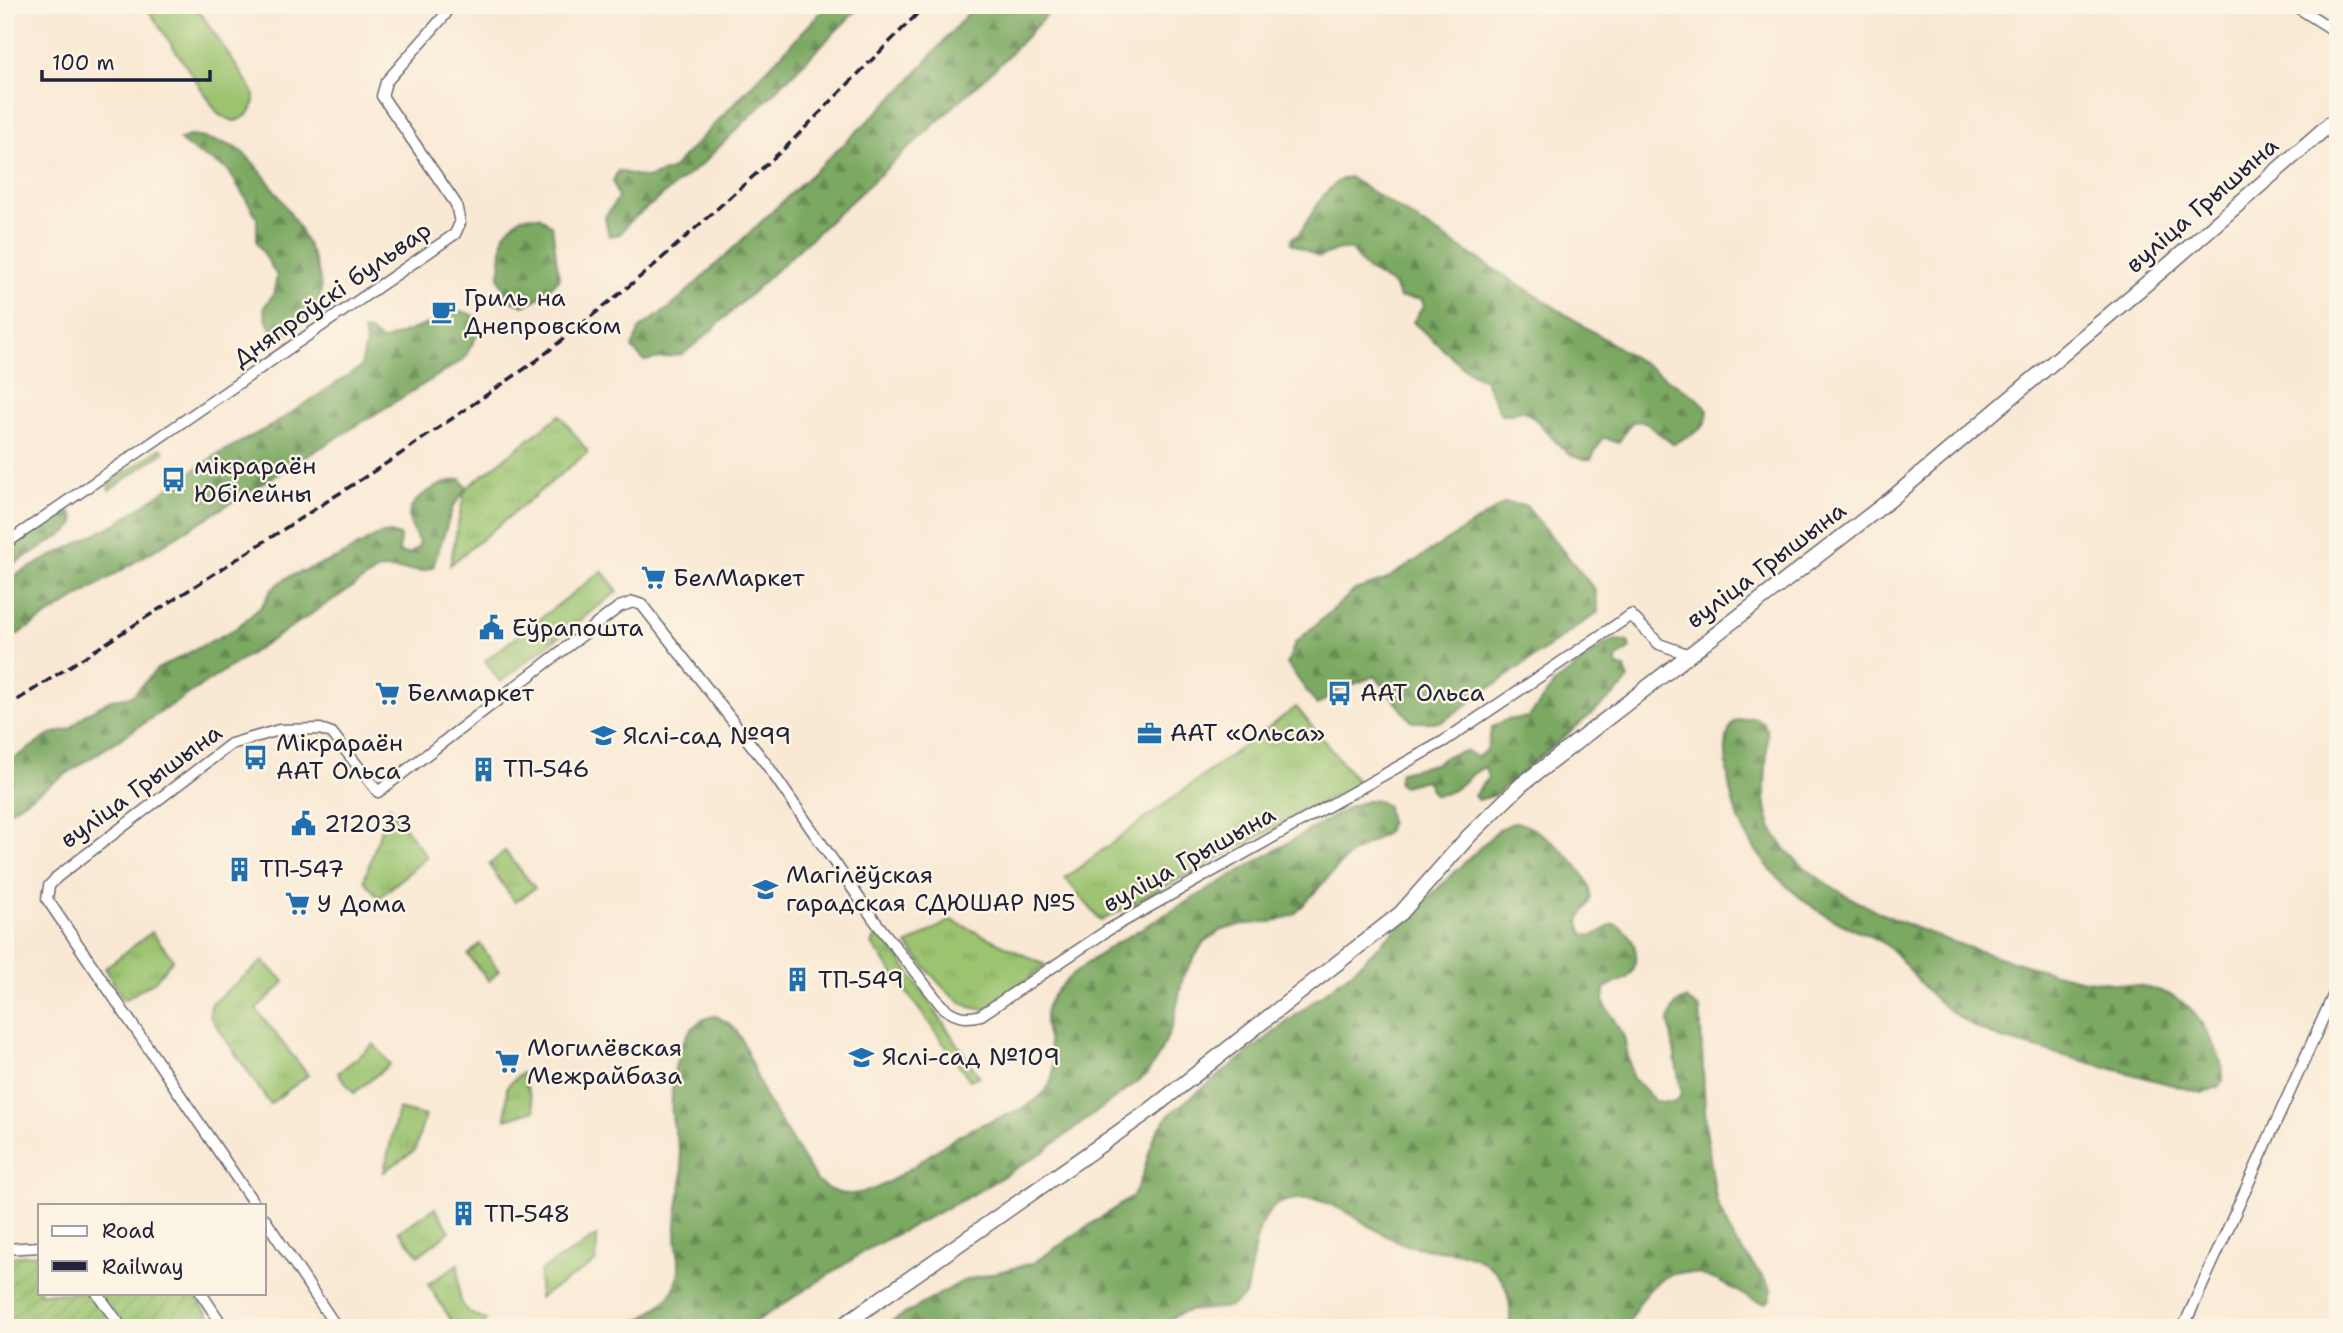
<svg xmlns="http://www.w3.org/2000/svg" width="2343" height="1333" font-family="'Shantell Sans',sans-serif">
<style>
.grass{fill:url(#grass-tufts);stroke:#5e7255;stroke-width:2}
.forest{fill:url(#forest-firs);stroke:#4f664e;stroke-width:2}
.garden{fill:url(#garden-furrows);stroke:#5e7255;stroke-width:2}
.pitch{fill:#9bc36f;stroke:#5e7255;stroke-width:2}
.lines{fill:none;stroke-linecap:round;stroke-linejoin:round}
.minor-casing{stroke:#6d6871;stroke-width:13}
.tertiary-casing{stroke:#6d6871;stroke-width:17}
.minor{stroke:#fff;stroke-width:10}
.tertiary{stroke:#fff;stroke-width:14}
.rail{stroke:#22223b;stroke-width:3.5;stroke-dasharray:10 5;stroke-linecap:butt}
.labels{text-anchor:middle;stroke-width:5;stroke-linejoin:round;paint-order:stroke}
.street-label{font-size:24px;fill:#22223b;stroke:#fcf5e5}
.poi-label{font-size:24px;fill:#22223b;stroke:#fcf5e5;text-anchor:start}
</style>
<defs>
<pattern id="grass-tufts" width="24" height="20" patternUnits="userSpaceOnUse" patternTransform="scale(1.75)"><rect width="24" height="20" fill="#9bc36f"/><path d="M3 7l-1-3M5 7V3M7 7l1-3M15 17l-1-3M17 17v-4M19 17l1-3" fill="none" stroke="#85a761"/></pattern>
<pattern id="forest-firs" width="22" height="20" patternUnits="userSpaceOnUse" patternTransform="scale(1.75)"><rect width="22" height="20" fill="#7ca962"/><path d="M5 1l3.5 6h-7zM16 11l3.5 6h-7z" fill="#658952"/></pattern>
<pattern id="garden-furrows" width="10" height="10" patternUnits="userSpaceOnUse" patternTransform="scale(1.75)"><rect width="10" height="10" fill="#9bc36f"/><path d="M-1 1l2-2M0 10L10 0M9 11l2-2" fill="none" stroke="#85a761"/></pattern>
</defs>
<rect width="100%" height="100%" fill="#fcf5e5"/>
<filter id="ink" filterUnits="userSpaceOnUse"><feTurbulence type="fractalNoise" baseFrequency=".0143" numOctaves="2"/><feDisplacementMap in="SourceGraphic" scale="14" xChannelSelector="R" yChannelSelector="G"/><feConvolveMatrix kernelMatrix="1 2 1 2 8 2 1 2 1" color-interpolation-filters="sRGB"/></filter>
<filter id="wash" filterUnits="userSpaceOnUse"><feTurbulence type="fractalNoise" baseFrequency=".00686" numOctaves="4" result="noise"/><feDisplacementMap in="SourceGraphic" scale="28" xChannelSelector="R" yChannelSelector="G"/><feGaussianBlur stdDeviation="1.57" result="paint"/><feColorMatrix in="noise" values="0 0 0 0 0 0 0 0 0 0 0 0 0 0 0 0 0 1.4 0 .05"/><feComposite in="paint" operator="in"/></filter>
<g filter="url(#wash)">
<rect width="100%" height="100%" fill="#f9e9d4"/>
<path class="grass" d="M560 415 588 452 450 565 465 489Z
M161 448 164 452 109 490 108 484Z
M602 571 618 591 500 682 485 661Z
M1296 707 1359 783 1101 921 1065 878Z
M389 806 427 857 379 898 364 880Z
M505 851 535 888 515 902 489 865Z
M951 920 1045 965C1031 976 1005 1003 989 1008 959 1018 925 965 907 945Z
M152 932 173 959 155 981 124 1000 105 968Z
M877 934 886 938 979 1076 970 1080 872 944Z
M480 944 499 971 489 981 468 955Z
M263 961 285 982 256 1009 308 1075 270 1104 210 1016 211 1004Z
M522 1073 535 1110 506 1119 507 1086Z
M398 1109 425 1116 415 1150 384 1172Z
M435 1208 450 1231 419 1255 399 1231Z
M597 1236 596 1262 539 1298 540 1271Z
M458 1264C460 1294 453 1310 486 1320L482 1328H456L428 1284Z"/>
<path class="forest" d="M828 5H862L702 164 629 222 620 234 609 236 605 217 618 198 613 181 618 171 647 178 671 170Z
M975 5H1056L1003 61 704 337 683 354 644 361 632 348 640 328 672 306 905 86Z
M191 135C207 139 229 142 242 152 267 172 329 263 320 296 315 313 295 330 281 339 269 330 266 322 264 307L273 295 277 276 257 242V217L228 170 191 149 180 140Z
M1349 177 1696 397 1708 410C1709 431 1689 435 1673 444L1643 421 1632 422 1618 443 1603 437 1591 459C1561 463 1547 422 1522 410L1512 414H1501L1484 379 1466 370 1413 322 1424 305 1421 299 1400 298 1393 285 1365 268 1351 250 1339 249 1319 257 1291 243 1292 238 1299 234C1311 217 1327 180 1349 177Z
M539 216 552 226 559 279 543 296 524 306 508 300 499 277 504 233 521 217Z
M462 311 477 317 479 332 463 360 5 642V580L119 522 216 455 271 426 361 367 366 342 363 331 368 330 382 341Z
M461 479 467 488 453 507 433 567 423 571 380 569 5 814V768L12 760 51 734 70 729 87 713 113 699 132 696 157 669 235 629 261 607 272 589 288 577 337 558 378 535 390 533 400 536 399 553 410 554 420 545C417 537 410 527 409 518 408 497 444 481 461 479Z
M1505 503 1526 506 1595 590 1598 612 1442 722H1412L1375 676 1341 689 1317 705 1287 664 1295 643 1355 590 1385 580Z
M64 511 73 514 75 523 70 530 5 569V549Z
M1616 640 1628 642 1630 648 1616 659 1617 667 1625 668 1628 679 1622 688 1495 795 1478 800 1474 796 1488 778 1485 767C1464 775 1459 795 1434 795L1426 780 1403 786 1398 783 1400 772 1434 764 1449 755 1467 751 1477 757 1487 750 1492 727 1506 720 1529 717 1554 684 1605 644Z
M1754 717 1763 722 1767 731C1769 763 1759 796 1771 826 1803 903 2003 962 2080 979 2110 985 2152 982 2178 999 2199 1012 2225 1056 2223 1081L2218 1087 2202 1093 2002 1039C1971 1027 1945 1011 1923 986 1910 972 1899 954 1883 943 1870 934 1854 930 1840 923 1784 894 1735 842 1728 777 1726 758 1722 736 1735 721Z
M1375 799 1387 806 1390 823 1387 832 1347 857 1295 914 1278 921 1239 925 1220 931 1203 943 1183 977 1173 1025 1158 1057 1146 1075 1043 1152 974 1194 870 1248 746 1328H629C645 1316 668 1304 676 1284 683 1266 676 1250 676 1231 675 1209 684 1189 682 1167 681 1149 673 1132 672 1114 670 1082 677 1019 716 1016L733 1026 742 1040 765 1097 816 1180C830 1192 841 1196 860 1193 894 1187 937 1145 971 1129 994 1118 1030 1111 1046 1090 1067 1063 1034 1030 1049 1002 1062 978 1091 961 1113 945L1353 805Z
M1515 822C1539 825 1593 871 1591 897 1591 906 1582 912 1579 921L1583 934 1593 936 1613 924C1632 928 1645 960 1629 976 1622 983 1611 982 1604 989L1603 1001 1624 1037 1632 1077 1655 1101 1673 1103 1680 1097 1681 1091 1669 1021C1672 1010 1674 1003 1686 999L1700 1009 1706 1129 1716 1200 1733 1239 1765 1280 1771 1290V1299L1766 1303C1751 1301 1740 1292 1726 1285 1673 1257 1649 1278 1626 1328H1509C1512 1306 1510 1285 1493 1269 1466 1244 1433 1255 1402 1243 1372 1232 1344 1204 1311 1199 1300 1198 1284 1200 1275 1206 1252 1224 1253 1269 1245 1295 1229 1316 1204 1305 1182 1313 1173 1316 1166 1322 1158 1328H880L963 1281 1033 1263 1133 1196C1152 1164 1143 1143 1172 1112L1355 969 1498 830Z"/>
<path class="garden" d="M40 1254V1293H193L218 1328H5V1257Z"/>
<path class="pitch" d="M145 5H195L253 91C257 107 249 118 234 121L219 115Z
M374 1044 390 1064 354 1093 338 1073Z"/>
</g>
<g filter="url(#ink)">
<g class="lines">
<defs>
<path id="minor" d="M2294 5 2338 33
M5 544 455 234 460 223 456 204 382 96 386 82 445 15 447 5
M255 1205 47 899 49 886 57 877 231 744 279 730 320 729 332 733 378 792 619 607 633 602 642 605 767 765 875 921 941 1005C953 1016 964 1020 981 1015L1108 930 1444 741 1631 615 1659 644 1687 654
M264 1218 337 1328
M5 1249 40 1247
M97 1293 122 1328
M201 1293 224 1328
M2183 1328 2338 985"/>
<path id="tertiary" d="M839 1328 1149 1111 1401 913 1469 836 1521 785 1891 499 2172 262 2338 117"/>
</defs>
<use href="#minor" class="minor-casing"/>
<use href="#tertiary" class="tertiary-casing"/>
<use href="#minor" class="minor"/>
<use href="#tertiary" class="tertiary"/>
<path class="rail" d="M5 708 396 457 536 361 650 269 787 146 926 5"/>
</g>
</g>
<defs>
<symbol id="cafe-bare" viewBox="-9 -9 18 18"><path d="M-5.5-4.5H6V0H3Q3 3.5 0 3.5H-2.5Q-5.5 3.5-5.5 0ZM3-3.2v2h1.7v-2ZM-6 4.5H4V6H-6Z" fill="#1f6fb2" stroke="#fcf5e5" stroke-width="2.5" paint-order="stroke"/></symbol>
<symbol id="bus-bare" viewBox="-9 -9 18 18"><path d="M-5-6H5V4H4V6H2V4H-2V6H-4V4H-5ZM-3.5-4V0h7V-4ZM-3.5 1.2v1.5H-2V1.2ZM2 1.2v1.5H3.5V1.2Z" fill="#1f6fb2" stroke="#fcf5e5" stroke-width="2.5" paint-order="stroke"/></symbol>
<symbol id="supermarket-bare" viewBox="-9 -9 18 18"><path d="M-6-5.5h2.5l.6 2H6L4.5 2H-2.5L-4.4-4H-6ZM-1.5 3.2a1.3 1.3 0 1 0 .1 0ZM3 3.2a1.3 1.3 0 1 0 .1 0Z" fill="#1f6fb2" stroke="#fcf5e5" stroke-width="2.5" paint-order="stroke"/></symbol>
<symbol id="civic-bare" viewBox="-9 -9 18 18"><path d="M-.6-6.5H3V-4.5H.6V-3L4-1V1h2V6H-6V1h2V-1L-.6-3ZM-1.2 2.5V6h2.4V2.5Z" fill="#1f6fb2" stroke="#fcf5e5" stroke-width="2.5" paint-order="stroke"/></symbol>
<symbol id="office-bare" viewBox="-9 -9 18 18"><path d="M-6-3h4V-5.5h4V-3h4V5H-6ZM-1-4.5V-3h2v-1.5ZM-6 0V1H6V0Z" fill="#1f6fb2" stroke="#fcf5e5" stroke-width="2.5" paint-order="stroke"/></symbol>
<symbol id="school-bare" viewBox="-9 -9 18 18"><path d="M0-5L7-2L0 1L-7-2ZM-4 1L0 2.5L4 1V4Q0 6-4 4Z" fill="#1f6fb2" stroke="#fcf5e5" stroke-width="2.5" paint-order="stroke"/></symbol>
<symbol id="building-bare" viewBox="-9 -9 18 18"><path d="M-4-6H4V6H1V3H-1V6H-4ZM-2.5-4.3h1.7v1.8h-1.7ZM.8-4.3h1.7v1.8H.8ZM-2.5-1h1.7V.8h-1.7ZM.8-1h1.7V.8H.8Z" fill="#1f6fb2" stroke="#fcf5e5" stroke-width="2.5" paint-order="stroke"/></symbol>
</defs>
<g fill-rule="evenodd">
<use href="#cafe-bare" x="426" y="294" width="35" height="35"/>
<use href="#bus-bare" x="156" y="462" width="35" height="35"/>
<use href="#supermarket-bare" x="636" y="560" width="35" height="35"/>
<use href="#civic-bare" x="474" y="610" width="35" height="35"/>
<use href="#supermarket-bare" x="370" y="676" width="35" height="35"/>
<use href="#bus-bare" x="1322" y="676" width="35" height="35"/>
<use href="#office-bare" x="1132" y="716" width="35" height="35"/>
<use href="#school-bare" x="586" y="718" width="35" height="35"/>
<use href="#bus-bare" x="238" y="740" width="35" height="35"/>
<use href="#building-bare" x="466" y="752" width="35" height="35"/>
<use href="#civic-bare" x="286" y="806" width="35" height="35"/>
<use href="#building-bare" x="222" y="852" width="35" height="35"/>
<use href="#school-bare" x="748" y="872" width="35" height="35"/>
<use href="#supermarket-bare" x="280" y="886" width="35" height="35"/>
<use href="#building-bare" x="780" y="962" width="35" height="35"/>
<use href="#school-bare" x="844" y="1040" width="35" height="35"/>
<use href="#supermarket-bare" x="490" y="1044" width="35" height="35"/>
<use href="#building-bare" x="446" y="1196" width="35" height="35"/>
</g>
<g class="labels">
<g class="street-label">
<text transform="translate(2202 205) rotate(-41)" y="8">вуліца Грышына</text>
<text transform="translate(332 294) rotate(-35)" y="8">Дняпроўскі бульвар</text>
<text transform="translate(1766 565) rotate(-37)" y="8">вуліца Грышына</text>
<text transform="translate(141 786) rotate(-36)" y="8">вуліца Грышына</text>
<text transform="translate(1189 859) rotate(-29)" y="8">вуліца Грышына</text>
</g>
<g class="poi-label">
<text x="464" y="306">Гриль на<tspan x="464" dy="28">Днепровском</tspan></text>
<text x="194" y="474">мікрараён<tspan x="194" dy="28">Юбілейны</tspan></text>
<text x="673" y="586">БелМаркет</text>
<text x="512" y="636">Еўрапошта</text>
<text x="407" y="701">Белмаркет</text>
<text x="1360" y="701">ААТ Ольса</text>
<text x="1170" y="741">ААТ «Ольса»</text>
<text x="623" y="744">Яслі-сад №99</text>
<text x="276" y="751">Мікрараён<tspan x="276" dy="28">ААТ Ольса</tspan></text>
<text x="503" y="777">ТП-546</text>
<text x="324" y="832">212033</text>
<text x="259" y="877">ТП-547</text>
<text x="786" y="883">Магілёўская<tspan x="786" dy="28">гарадская СДЮШАР №5</tspan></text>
<text x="317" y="912">У Дома</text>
<text x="818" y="988">ТП-549</text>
<text x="527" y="1056">Могилёвская<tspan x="527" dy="28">Межрайбаза</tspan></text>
<text x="882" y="1065">Яслі-сад №109</text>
<text x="484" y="1222">ТП-548</text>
</g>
</g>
<rect width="2343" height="1333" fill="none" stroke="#fcf5e5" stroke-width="28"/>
<rect x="38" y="1204" width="228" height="91" fill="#fcf5e5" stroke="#a5a1a1" stroke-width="2"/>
<rect x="52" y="1226" width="35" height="10" fill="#ffffff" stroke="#a5a1a1" stroke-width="2"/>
<text x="102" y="1238" font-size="21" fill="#22223b">Road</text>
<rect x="52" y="1261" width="35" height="10" fill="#22223b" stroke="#a5a1a1" stroke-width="2"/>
<text x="102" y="1274" font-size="21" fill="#22223b">Railway</text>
<path d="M42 70v10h168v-10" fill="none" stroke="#22223b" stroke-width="3.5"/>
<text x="52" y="70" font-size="21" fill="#22223b" stroke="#fcf5e5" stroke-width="5" paint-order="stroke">100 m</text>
</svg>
